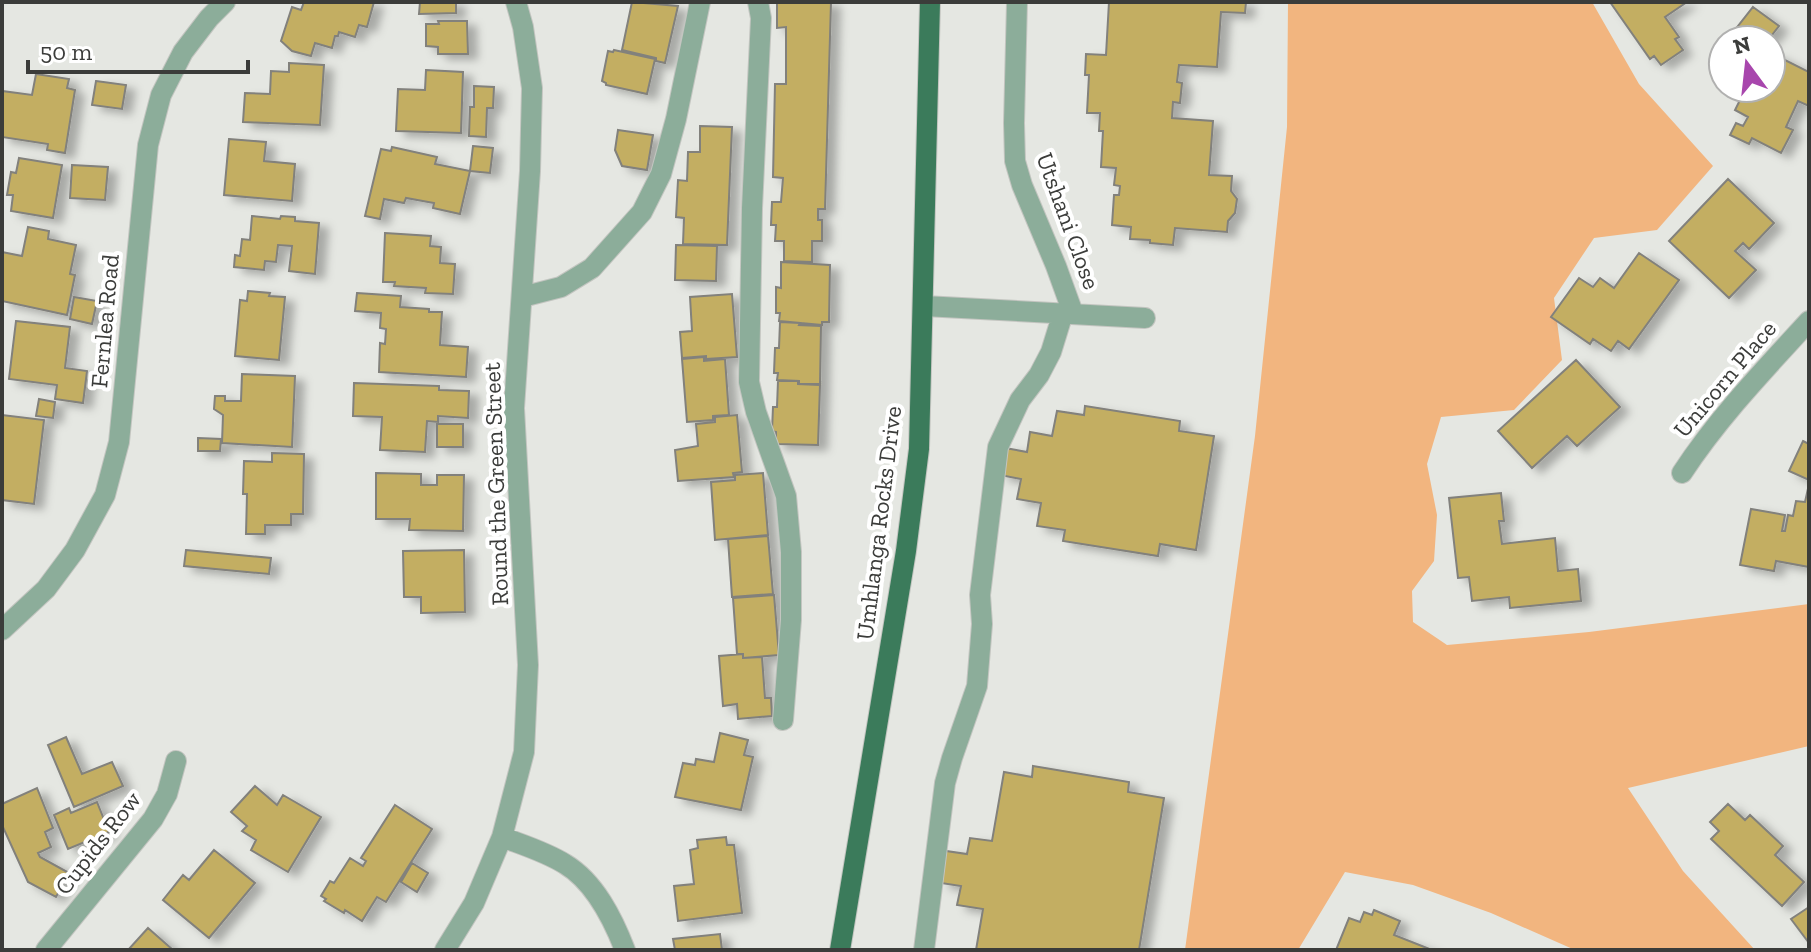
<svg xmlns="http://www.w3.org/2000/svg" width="1811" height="952" font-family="'Zilla Slab',serif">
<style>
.green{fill:#f2b57f}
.building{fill:#c3ae62;stroke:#82817c;stroke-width:2;filter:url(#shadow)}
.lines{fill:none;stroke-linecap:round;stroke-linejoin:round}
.minor-casing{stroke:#c3c5c0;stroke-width:22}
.major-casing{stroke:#c3c5c0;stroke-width:22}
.minor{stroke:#8cad9a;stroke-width:20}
.major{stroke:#3b7b5b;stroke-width:20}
.labels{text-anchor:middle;stroke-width:8;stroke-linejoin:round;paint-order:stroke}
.street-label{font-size:24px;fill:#3b3c3a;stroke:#fff}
</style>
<defs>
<filter id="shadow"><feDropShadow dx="9" dy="5" stdDeviation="4" flood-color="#0004"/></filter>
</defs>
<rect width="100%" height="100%" fill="#e5e7e2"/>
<path class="green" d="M1288 2H1592L1639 84 1713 166 1657 230 1594 238 1554 298 1562 360 1514 410 1441 417 1427 464 1437 515 1434 561 1412 591 1413 622 1447 645 1589 632 1809 604V746L1628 788 1683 871 1755 950H1575L1491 913 1413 885 1345 872 1298 950H1185L1255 436 1287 127Z"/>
<path class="building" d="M304 2H374L367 27 359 25 355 37 339 32 338 36H335L332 48 315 43 311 56 292 51 281 41 292 7 301 10Z
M420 2H456V13L419 14Z
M632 2 678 6 665 63 656 61V58L622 50Z
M777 2H831L825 209H818V220H822V241H812V262L784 261V241H775L776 225H771L772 202H781L783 178 773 177 775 84H786V27L777 28Z
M1109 2H1246L1245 13 1221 12 1217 67 1179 65 1177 82 1182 83 1180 103 1173 102 1172 118 1213 121 1209 175 1232 176 1231 191 1237 199 1235 213 1228 221 1227 232 1175 228 1173 245 1150 243V240L1130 239 1131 227 1112 225 1114 195H1119L1120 186 1114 185 1116 168 1101 167 1103 131H1099L1100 113H1087L1089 75H1085L1086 54 1106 55Z
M1610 2H1687L1665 17 1679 37 1675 39 1683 50 1661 65 1654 56 1650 59Z
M1753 7 1779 26 1768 40H1727Z
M438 21H467L468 54H438V47L426 46V24H439Z
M614 50 655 59 647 94 606 85V83L602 81 608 51 613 52Z
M1771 53 1809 72V106L1798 101 1786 127 1793 130 1781 153 1752 138 1749 144 1730 135 1736 123 1743 126 1748 117 1735 110 1745 90 1750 93 1753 88H1771Z
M289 63 324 65 320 125 243 122 245 93 270 94 271 71 289 72Z
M426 70 463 72 461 133 396 131 398 89 425 90Z
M36 74 69 79 67 88 75 90 65 153 47 150 48 144 2 137V91L32 95Z
M96 81 126 85 122 109 92 105Z
M474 86 494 87 493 108H487L486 137 469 136 470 107H474Z
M700 126 732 127 727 245 683 244 684 218 676 217 678 180 687 181 688 152H700Z
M618 130 653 135 647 170 622 166 615 150Z
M229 139 266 142 264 161 295 164 292 201 224 195Z
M473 146 493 148 490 173 470 171Z
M392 147 437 157 435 164 470 171 460 214 433 208 434 203 406 198 404 203 384 199 380 219 365 216 381 149 391 151Z
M19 158 62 165 53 218 11 211 13 195H7L11 172 16 173Z
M72 165 108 167 105 200 70 198Z
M1728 179 1774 223 1749 249 1743 243 1735 251 1756 270 1729 298 1669 241Z
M252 216 280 219 281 216 295 217V221L319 223 315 274 289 271 292 246 278 245 276 262 265 261 264 270 234 267 235 255 240 256 242 239 250 240Z
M28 227 49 231 48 239 76 245 70 274 75 275 67 315 2 301V252L22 256Z
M385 233 431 236 430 246 441 247 440 263 455 264 453 294 425 293 426 288 394 286 395 282H383Z
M676 245 717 246 716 281 675 280Z
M1639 253 1679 280 1629 349 1618 341 1611 351 1593 339 1590 344 1551 317 1579 278 1593 287 1600 278 1614 288Z
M781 262 830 265 829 322H822V325L779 321 780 313H776V287L781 288Z
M248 291 270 293 269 296 285 297 279 360 235 356 240 300 247 301Z
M357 293 401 296 400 307 429 309V312H442L440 345 468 347 466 377 379 372 380 343 385 344 386 329 380 328 381 313 355 311Z
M732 294 737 357 706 359V356L682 358 680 332 692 331 690 297Z
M74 297 97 301 92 324 70 319Z
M16 321 70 327 65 368 87 371 83 403 55 399 57 385 9 379Z
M780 322 800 323 799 325 821 326 820 384H799V381L777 380 778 373H774L775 348H779Z
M704 357V361L725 359 729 415 713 416V420L687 422 682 359Z
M1576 360 1620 407 1577 446 1567 436 1532 468 1498 431Z
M242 374 295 376 292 447 222 443 223 415 214 409 215 396H225V401H241Z
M778 381H798V384L820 385 818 445 776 444V432L772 431 773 407H777Z
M354 383 439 386V390L469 391 468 418 438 416V422L427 421 425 452 380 450 382 417 353 416Z
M39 399 55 402 53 418 36 416Z
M1085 406 1180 421 1179 431 1214 436 1196 550 1160 544 1158 556 1063 541 1065 530 1037 526 1041 503 1017 499 1021 479 1000 475 1005 448 1027 452 1030 432 1052 436 1057 411 1084 415Z
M2 415 44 420 34 504 2 500Z
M737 415 742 472 733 473 734 477 678 481 675 450 698 446 696 424 715 422V417Z
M437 424H463V447H437Z
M198 438 221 439 220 451H198Z
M1803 441 1809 444V480L1789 471Z
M272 453 304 454 303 514H291V525H265V534H246L247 494H243L244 461 272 462Z
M376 473 421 474V485H437V475H464L463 531 409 530 410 519H376Z
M763 473 768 535 715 540 711 482 735 480V475Z
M1809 484V567L1776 561 1774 571 1740 565 1751 509 1785 515 1782 531H1785L1788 515 1793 516 1796 501 1805 502Z
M1501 493 1504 521H1499L1502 544 1555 538 1558 571 1578 569 1581 601 1510 608 1509 597 1472 601 1469 577 1458 578 1449 498Z
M768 536 773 594 732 597 728 539Z
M186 550 271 558 269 574 184 566Z
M464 550 465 612 421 613V597H404L403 551Z
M774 595 779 655 743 658V654H737L733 598Z
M743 654V658L762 657 765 698H771L772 716 738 719 737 704 723 706 719 656Z
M720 733 748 740 744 755 753 757 741 810 675 797 683 763 695 765 696 759 714 762Z
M66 737 82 774 112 762 123 786 74 807 48 745Z
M1033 766 1129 782 1128 792 1164 798 1139 950H976L983 909 957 905 961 886 941 883 946 851 967 854 970 838 992 841 1004 772 1032 777Z
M255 786 277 805 283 795 321 817 288 872 251 850 256 840 242 831 247 826 231 812Z
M37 788 53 828 45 832 51 847 38 853 40 857 69 873 56 897 28 882 2 825V804Z
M97 802 109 832 68 849 54 815 69 808 71 813Z
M1728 804 1745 820 1750 815 1783 846 1775 855 1804 882 1782 906 1711 839 1719 831 1710 822Z
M395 805 432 829 386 902 377 897 362 921 345 910 344 913 324 901 326 899 321 896 330 881 334 883 350 858 363 866 366 861 361 858Z
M726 837 727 845H734L742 913 678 921 674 886 694 884 690 850 698 848 697 840Z
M214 850 255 883 209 938 163 900 183 875 189 880Z
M412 863 428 873 417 892 401 882Z
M1809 907V943L1791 919Z
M1374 910 1400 921 1394 935 1432 950H1336L1349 918 1360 922 1364 912 1372 915Z
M148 928 173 950H128Z
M720 934 722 950H675L673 939Z"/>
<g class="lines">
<defs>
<path id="minor" d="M758 2 761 18 752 208 749 382 756 412 786 496 791 552V620L783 720
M1017 2 1014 123 1015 161 1022 185 1056 266 1073 313
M522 297 561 287 592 268 642 212 661 174 676 119 700 2
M924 306 1145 318
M1682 473C1718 418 1765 369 1809 321
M2 630 46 589 75 550 105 495 119 442 148 145 161 95 183 52 209 18 225 2
M502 837C523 845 546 852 565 864 595 882 613 919 625 950
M46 950 153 819 167 794 176 761
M445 950 474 903 502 837 524 752 528 665 514 408 530 171 532 88 523 27 516 2
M924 950 945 783 952 758 977 686 982 624 980 595 998 447 1020 400 1039 375 1051 352 1063 313"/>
<path id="major" d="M840 950 906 551 919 449 930 2"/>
</defs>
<use href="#minor" class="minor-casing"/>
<use href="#major" class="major-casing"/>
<use href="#minor" class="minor"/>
<use href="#major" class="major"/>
</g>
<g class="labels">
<g class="street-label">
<text transform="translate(1068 221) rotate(70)" y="8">Utshani Close</text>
<text transform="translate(105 321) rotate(-85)" y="8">Fernlea Road</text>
<text transform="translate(1725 379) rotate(-50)" y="8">Unicorn Place</text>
<text transform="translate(496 484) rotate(-92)" y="8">Round the Green Street</text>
<text transform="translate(879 523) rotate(-83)" y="8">Umhlanga Rocks Drive</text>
<text transform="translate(98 843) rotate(-52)" y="8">Cupids Row</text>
</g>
</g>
<rect width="1811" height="952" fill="none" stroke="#3b3c3a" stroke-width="8"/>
<g transform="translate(1747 64) rotate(345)"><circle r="38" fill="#ffffff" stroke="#b1b1b0" stroke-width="2"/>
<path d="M0-6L14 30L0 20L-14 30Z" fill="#a846ad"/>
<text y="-12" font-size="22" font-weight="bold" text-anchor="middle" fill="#3b3c3a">N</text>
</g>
<path d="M28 60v12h220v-12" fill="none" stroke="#3b3c3a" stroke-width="4"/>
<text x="40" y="60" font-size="24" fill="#3b3c3a" stroke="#ffffff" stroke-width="6" paint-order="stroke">50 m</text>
</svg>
